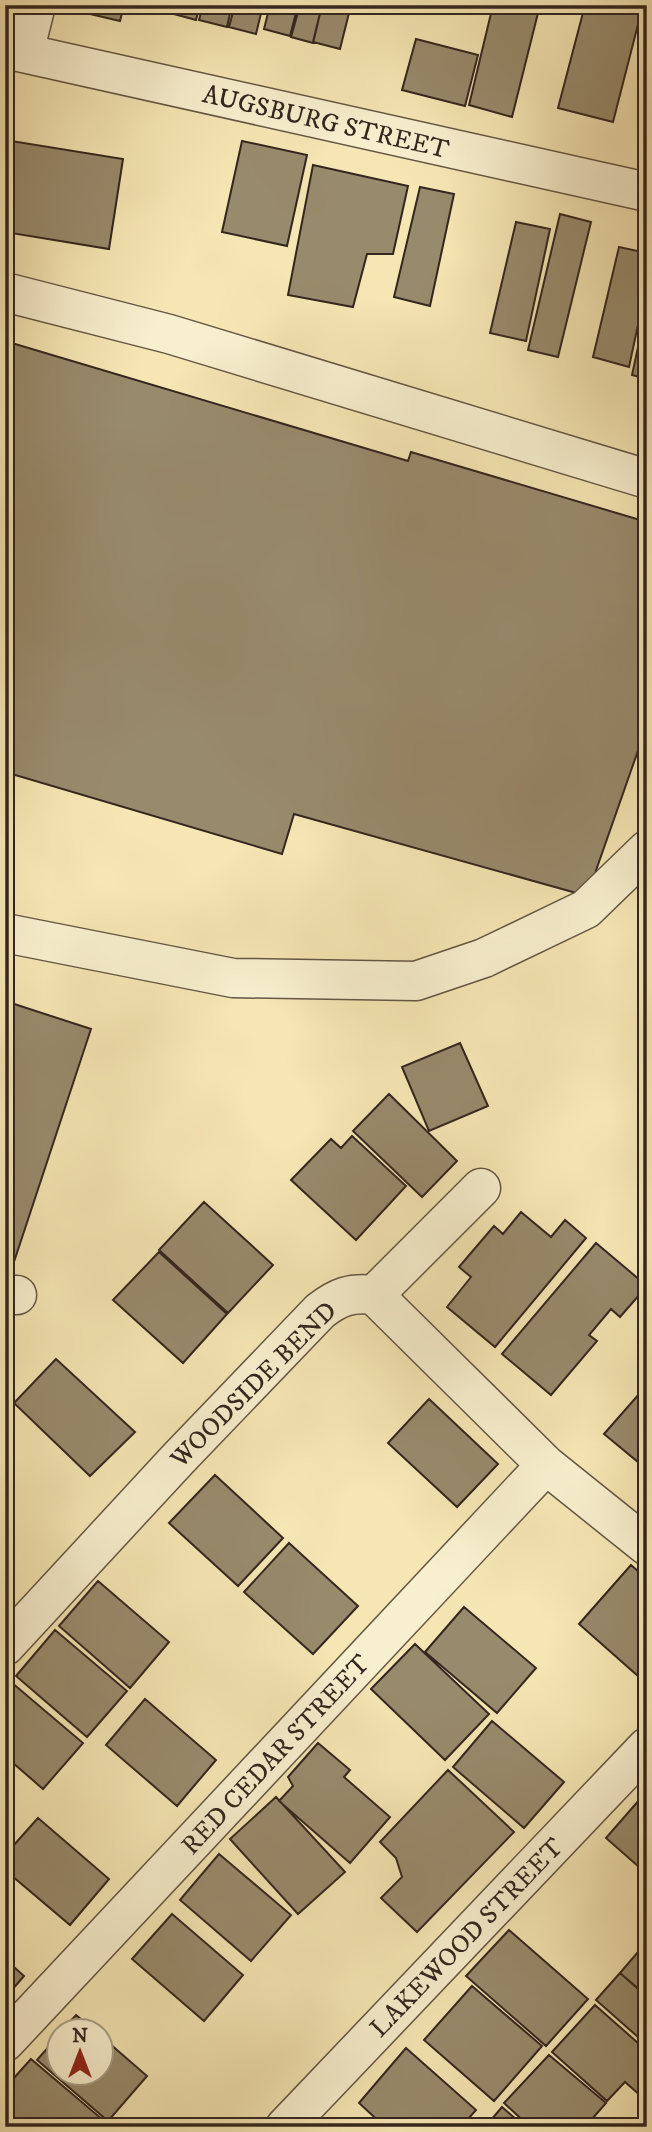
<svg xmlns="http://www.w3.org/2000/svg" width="652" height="2132" font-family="'IM FELL DW Pica',serif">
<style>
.building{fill:#988a6c;stroke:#33261f;stroke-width:2}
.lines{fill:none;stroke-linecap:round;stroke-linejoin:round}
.minor-casing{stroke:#645644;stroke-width:41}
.minor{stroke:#f8efce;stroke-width:38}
.labels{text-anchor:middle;stroke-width:7;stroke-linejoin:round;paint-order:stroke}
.street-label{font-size:26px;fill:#33261f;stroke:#f8efce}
</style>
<rect width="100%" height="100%" fill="#f5e6b3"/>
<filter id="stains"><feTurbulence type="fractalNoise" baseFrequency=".00286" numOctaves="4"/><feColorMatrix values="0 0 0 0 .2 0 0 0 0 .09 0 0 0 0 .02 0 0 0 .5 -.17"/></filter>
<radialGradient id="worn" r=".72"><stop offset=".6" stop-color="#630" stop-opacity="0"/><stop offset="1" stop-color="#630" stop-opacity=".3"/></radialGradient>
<path class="building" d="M60 5H124L120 21 60 7Z
M172 5H200L196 20 170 13Z
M203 5H232L227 27 199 20Z
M235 5H263L256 34 229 27Z
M270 5H298L290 36 264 29Z
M300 5H322L313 43 291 37Z
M322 5H351L340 49 313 42Z
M493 5H540L512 117 469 105Z
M585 5H643L613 122 558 108Z
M416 39 478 55 465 106 402 90Z
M5 140 123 159 109 249 5 232Z
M242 141 307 155 287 246 222 232Z
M313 165 408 186 393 254H367L353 307 288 295Z
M420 187 454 194 430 306 394 297Z
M560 214 591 222 558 357 528 350Z
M516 222 550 229 526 341 490 333Z
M619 247 647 253V283L629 367 593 357Z
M647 297V329L640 327Z
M641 333 647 335V379L632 375Z
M5 341 408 461 411 452 647 522V725L587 896 294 814 282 854 5 772Z
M5 1001 91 1029 8 1280 5 1279Z
M460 1043 488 1106 429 1131 402 1067Z
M389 1094 457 1161 422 1197 353 1131Z
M352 1136 406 1186 356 1240 291 1180 331 1139 341 1148Z
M204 1202 273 1265 228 1313 159 1250Z
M521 1212 551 1237 565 1220 586 1238 495 1347 447 1307 471 1277 459 1267 494 1226 503 1234Z
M596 1243 647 1286 620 1317 611 1309 589 1335 597 1341 551 1395 502 1354Z
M159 1252 227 1314 183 1363 113 1300Z
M56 1359 135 1432 90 1476 14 1403Z
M647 1385V1457L644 1455 638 1462 604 1434Z
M429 1399 498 1464 457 1507 388 1443Z
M215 1475 283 1538 238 1586 169 1523Z
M289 1543 358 1606 313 1654 244 1592Z
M631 1565 647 1579V1684L579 1624Z
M98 1581 169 1642 130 1688 59 1626Z
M464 1607 536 1668 497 1713 425 1652Z
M55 1630 127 1691 87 1737 16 1676Z
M415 1644 489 1714 445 1760 371 1689Z
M11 1682 83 1743 43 1789 5 1756V1689Z
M145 1699 216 1760 177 1806 106 1745Z
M492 1721 564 1782 524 1828 453 1767Z
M318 1743 350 1770 344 1777 390 1817 350 1863 279 1801 293 1786 288 1777Z
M448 1770 514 1832 417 1932 381 1898 402 1877 396 1858 380 1842Z
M647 1791V1874L606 1838Z
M276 1797 345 1872 298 1914 230 1839Z
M38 1818 109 1879 70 1925 5 1870V1855Z
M219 1854 291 1915 251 1961 180 1900Z
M172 1914 243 1975 204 2021 132 1959Z
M509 1930 588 1999 546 2046 466 1976Z
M644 1945 647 1948V1996L620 1973Z
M5 1959 24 1976 5 1998Z
M620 1973 647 1997V2045L596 2000Z
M472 1986 542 2046 494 2101 424 2040Z
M595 2005 647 2051V2092L642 2097 625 2082 607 2101 552 2052Z
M76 2015 94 2030H62Z
M60 2034V2072H102V2037L147 2076 108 2121 37 2060Z
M406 2048 476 2110 461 2127H385L359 2103Z
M549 2055 606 2103 585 2127H530L504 2103Z
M31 2059 103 2120 97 2127H19L5 2115V2088Z
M502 2107 525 2127H485Z"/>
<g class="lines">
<defs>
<path id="minor" d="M5 49 647 192
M24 53 36 5
M5 292 169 334 647 479
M5 933 233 978 416 981 484 958 586 909 647 850
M5 1295H17
M374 1295 481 1188
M5 1646 178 1459 320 1311C338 1297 351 1292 374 1295L546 1465 647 1546
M5 2042 546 1465
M285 2127 647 1747"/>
</defs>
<use href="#minor" class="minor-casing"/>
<use href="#minor" class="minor"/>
</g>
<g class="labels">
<g class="street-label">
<text transform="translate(326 121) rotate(13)" y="9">AUGSBURG STREET</text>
<text transform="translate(253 1384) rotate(-45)" y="9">WOODSIDE BEND</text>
<text transform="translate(275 1754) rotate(-47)" y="9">RED CEDAR STREET</text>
<text transform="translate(466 1937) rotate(-46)" y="9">LAKEWOOD STREET</text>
</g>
</g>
<rect width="652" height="2132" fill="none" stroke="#f5e6b3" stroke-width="28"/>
<rect x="7" y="7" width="638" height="2118" fill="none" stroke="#33261f" stroke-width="3.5"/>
<rect x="14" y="14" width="624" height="2104" fill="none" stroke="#33261f" stroke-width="2"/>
<g transform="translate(80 2052)"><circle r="33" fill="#f8efce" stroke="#a99f88" stroke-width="2"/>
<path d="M0-5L12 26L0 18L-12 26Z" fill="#8f2418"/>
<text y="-10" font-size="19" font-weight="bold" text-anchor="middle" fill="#33261f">N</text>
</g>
<rect width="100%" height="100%" filter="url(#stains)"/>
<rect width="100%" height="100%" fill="url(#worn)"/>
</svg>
